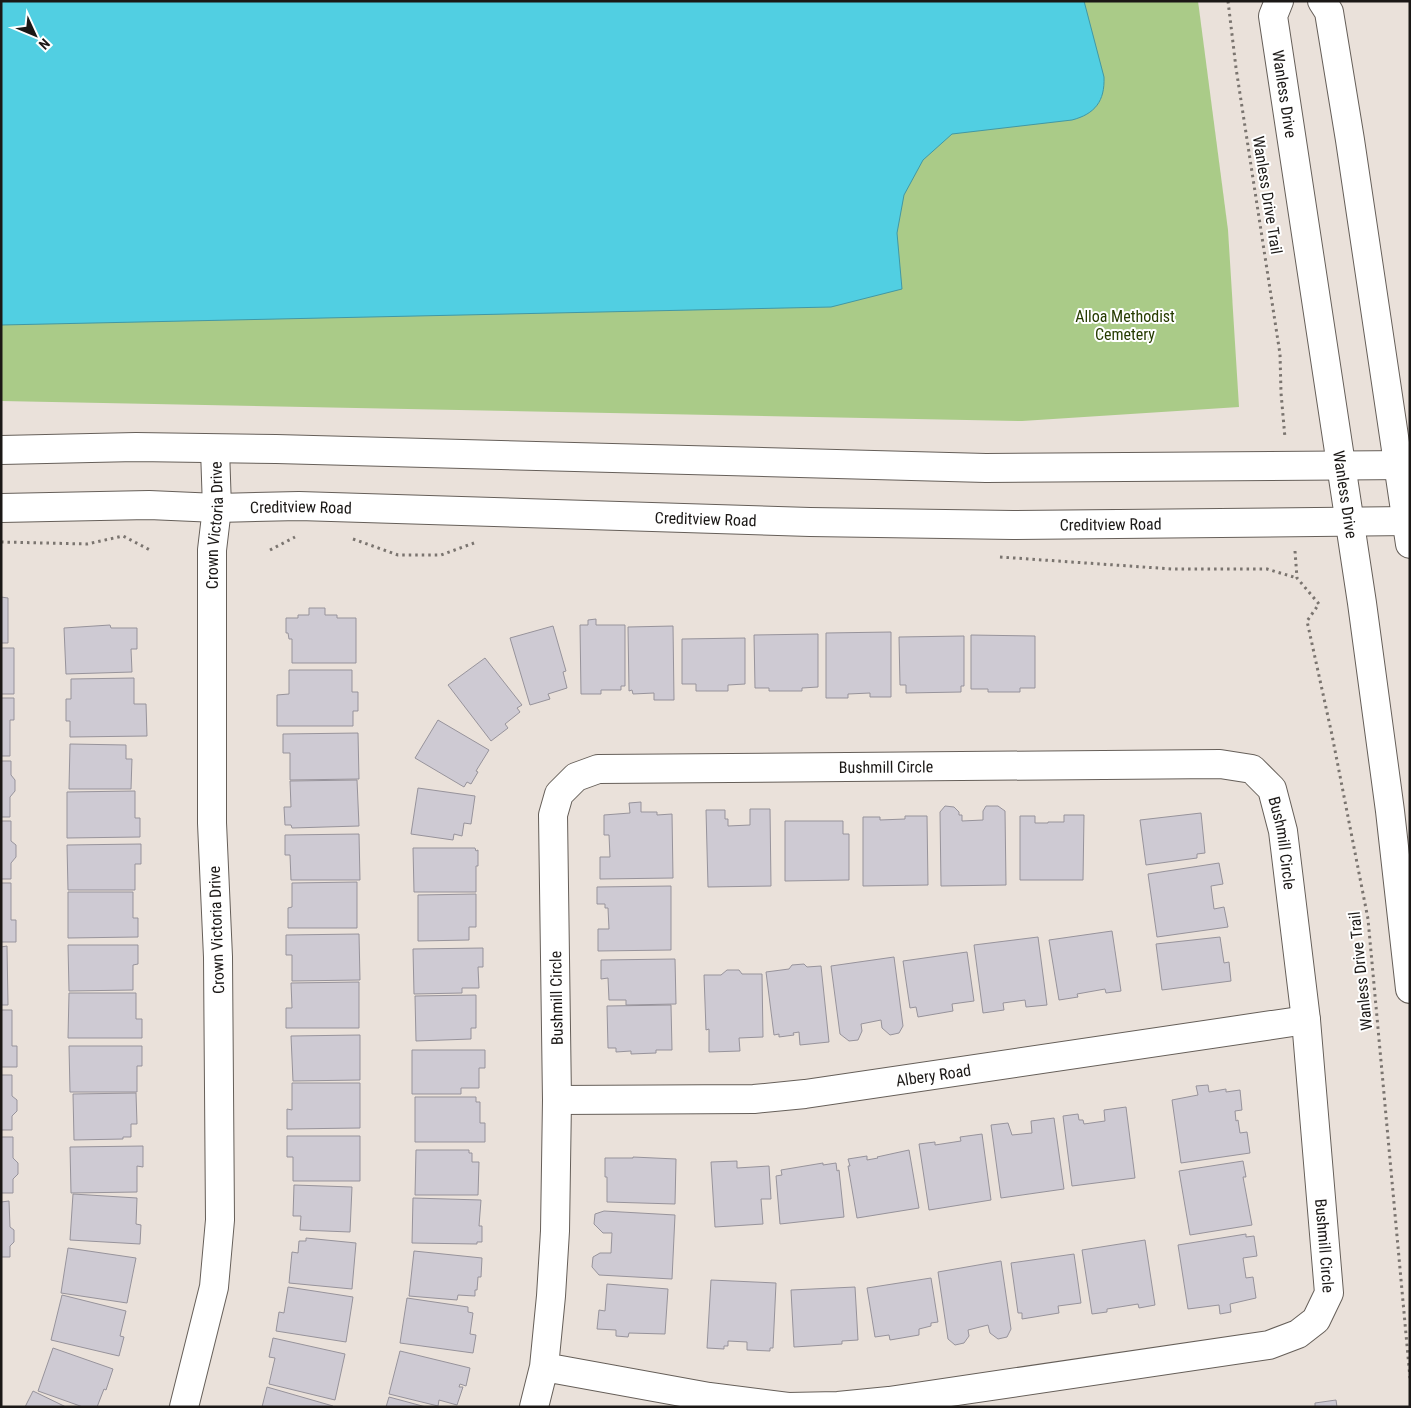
<svg xmlns="http://www.w3.org/2000/svg" width="1411" height="1408" font-family="'Roboto Condensed',sans-serif">
<style>
.green{fill:#aacb88}
.water{fill:#51cfe2;stroke:#4198a5}
.building{fill:#cecad3;stroke:#97939b}
.lines{fill:none;stroke-linecap:round;stroke-linejoin:round}
.street-casing{stroke:#665f59;stroke-width:30}
.secondary-casing{stroke:#665f59;stroke-width:30}
.path{stroke:#7a746f;stroke-width:3;stroke-dasharray:2.5 4;stroke-linecap:butt}
.street{stroke:#fff;stroke-width:28}
.secondary{stroke:#fff;stroke-width:28}
.labels{text-anchor:middle;stroke-width:4;stroke-linejoin:round;paint-order:stroke}
.street-label{font-size:16px;fill:#1b1816;stroke:#fff}
.park-label{font-size:16px;fill:#263c01;stroke:#fff}
</style>
<rect width="100%" height="100%" fill="#eae1da"/>
<path class="green" d="M1 1H1198L1228 230 1239 407 1022 421 1 401Z"/>
<path class="water" d="M1 1H1084L1104 77C1105 101 1095 114 1072 120L952 134 923 160 904 195 897 233 902 289 831 307 1 325Z"/>
<path class="building" d="M1 597 8 598V643H1Z
M309 608H325V615H337V618H356V663H292V639H289L288 633H286V618H298V615H309Z
M596 619V625H625V686H621V690H601V694H581L580 625H588V620Z
M110 625 111 628H137V649H131L132 672 66 674 64 628Z
M553 626 566 671 563 672 567 688 548 694 550 699 530 705 510 638Z
M673 626 674 700H654V693L633 694 632 690 629 691 628 627Z
M891 632V697H870V693L848 694V698H826V633Z
M818 634V687L802 688V691H769V688H755L754 635Z
M971 635 1035 636V688H1020V692H988V689H971Z
M964 636V686H961V692L906 693V685H900L899 637Z
M745 638V684L728 685V691H696V684H682V639Z
M1 648H14V694H1Z
M485 658 522 705 517 708 520 712 505 724 508 728 491 741 448 685Z
M289 670H352V692H358V711H353V726H277V695L289 694Z
M134 678V704H146L147 736 70 737V721H66V699H71V679Z
M1 698H14V720H10V756H1Z
M438 720 489 750 476 771 478 772 471 784 467 782 464 787 415 758Z
M358 733 359 779 290 780V753H283V734Z
M70 744 126 745V759H132L131 789H69Z
M1 761H11V775L15 780V791L10 797V817H1Z
M357 780 359 826 292 828 291 825H285L284 807H291L290 781Z
M418 788 475 796 471 824 464 823 462 836 454 834 453 840 411 834Z
M135 791V818H140V837L67 838V792Z
M641 802V812H657V815L672 814 673 878 600 879V857H610L609 835H604V815L630 813 629 803Z
M945 806 954 807 959 812V815H962V821L983 820V811L986 806H998L1005 811 1006 885 941 886 940 812Z
M750 809H770L771 886 708 887 706 810H725V819H728V826L750 825Z
M1201 813 1205 853 1197 854V858L1146 865 1140 820Z
M1064 815H1084L1083 880H1020V816H1035V823H1048V822H1064Z
M905 816H927L928 885 863 886V817H880V820L905 819Z
M1 821H11V841L16 845V857L11 863V879H1Z
M785 821H843V834H849V880L785 881Z
M359 834 360 880H291L290 855H285V835Z
M141 844V864H135V890H68L67 845Z
M413 848H475L476 851 478 850V866H476V892H414Z
M1219 863 1223 884 1211 886 1214 909 1224 907 1228 927 1157 937 1148 874Z
M357 882V928H288V908L292 907V883Z
M1 883H11V920H16V942H1Z
M671 886V950L598 951V929H609L608 908H605V904H597V887Z
M68 892H133V918H138V937L68 938Z
M476 894V927H469V940L418 941V895Z
M1112 931 1121 991 1106 993 1105 989 1077 994 1078 997 1059 1000 1049 940Z
M359 934 360 980 292 981V955H286V935Z
M1038 937 1047 1005 1026 1007 1025 1000 1003 1003 1004 1010 983 1013 974 945Z
M1220 937 1224 963 1229 962 1231 981 1162 990 1156 944Z
M68 945H138V964L133 965V990L69 991Z
M7 946 8 1005H1V947Z
M483 948V967H478L479 988H462V993L414 994 413 949Z
M967 952 974 1001 952 1004 953 1011 918 1017 916 1007 910 1008 903 961Z
M894 957 903 1026 899 1033 890 1035 882 1028 881 1020 861 1024 862 1031 858 1040 849 1041 840 1034 831 966Z
M675 959 676 1004 626 1005V1000H609L608 978 601 979V960Z
M804 964 807 967 821 966 829 1042 800 1045 799 1032 793 1033 794 1035 779 1037V1034L774 1035 766 972 789 969 792 965Z
M727 970H739L742 974H762L763 1037 739 1038 740 1051 709 1052V1029L706 1030 704 975H721Z
M359 982V1028H286V1008H292L291 983Z
M69 993H136V1019H142V1038H68Z
M476 995V1028H471V1039L416 1041 415 996Z
M671 1005 672 1050H656V1053L631 1054V1051L616 1052V1048H608L607 1006Z
M1 1010H12V1046H17V1067H1Z
M360 1035V1080L293 1081 291 1036Z
M69 1046H142V1066H137V1092H70Z
M412 1050H485V1068H479V1088H461V1094H412Z
M1 1075H12V1096L17 1100V1111L12 1116V1130H1Z
M292 1083H360V1128L287 1129V1109L292 1110Z
M1208 1085 1209 1092 1226 1089V1092L1240 1090 1242 1110 1235 1111 1236 1121 1238 1120 1240 1133 1247 1132 1250 1153 1181 1163 1172 1100 1198 1095 1196 1086Z
M136 1093 137 1124H131V1137H123V1139L74 1140 73 1094Z
M415 1097H476V1102H480V1123H485V1142H415Z
M1126 1107 1135 1178 1072 1186 1063 1116 1078 1114 1079 1120H1083L1084 1124 1105 1121 1104 1110Z
M1054 1118 1064 1189 1001 1198 991 1125 1008 1123 1012 1135 1032 1133 1031 1121Z
M982 1134 991 1200 929 1210 919 1144 935 1142V1145L961 1141 960 1137Z
M287 1136H360V1181H293V1157H287Z
M1 1137H13V1158L18 1163V1174L13 1179V1193H1Z
M143 1146V1167L137 1166V1192L71 1193 70 1147Z
M416 1150H469V1153H472V1162H479L478 1195H415Z
M909 1150 919 1208 857 1218 848 1166H850L848 1159 867 1156V1160L878 1158 877 1157Z
M633 1157 676 1159 675 1204 607 1202V1177H605V1158H633Z
M737 1161V1168L769 1166 771 1199H761L763 1224 715 1227 711 1162Z
M1243 1161 1246 1177H1243L1252 1225 1190 1235 1179 1171Z
M823 1163V1165L836 1163 837 1171 839 1170 844 1217 780 1224 776 1176 782 1175 781 1170Z
M294 1185 352 1187 350 1232 300 1230 301 1216H293Z
M73 1194 137 1198 136 1224 141 1225 140 1244 70 1240Z
M413 1198 481 1200 479 1226H482V1242H477V1244L412 1243Z
M9 1201 10 1227 14 1230V1242L10 1246V1257H1V1202Z
M604 1211 675 1215 672 1279 599 1275 592 1267 593 1257 600 1253H611L612 1233H603L594 1224 595 1214Z
M1246 1234V1237L1254 1236 1257 1256 1243 1258 1246 1278 1253 1277 1256 1298 1230 1304 1231 1312 1220 1314 1219 1305 1188 1309 1178 1245Z
M306 1238 356 1243 352 1289 289 1283 292 1252 298 1253 299 1241H306Z
M1145 1240 1155 1305 1139 1308 1138 1304 1107 1309V1312L1092 1314 1082 1250Z
M68 1248 136 1258 127 1303 61 1293Z
M414 1251 482 1258 481 1277H478L477 1290H475V1296L458 1295 457 1300 409 1296Z
M1074 1254 1081 1303 1058 1306 1059 1313 1022 1319V1313H1018L1011 1263Z
M1001 1261 1011 1329 1007 1337 998 1339 990 1333 988 1325 968 1330 969 1336 964 1343 955 1345 948 1339 938 1272Z
M931 1278 938 1322 931 1323V1326L919 1329V1335L890 1340 889 1335 875 1337 867 1288Z
M711 1280 776 1283 773 1348H770V1351L747 1350V1342L728 1341V1346H724V1349L707 1348Z
M607 1284 668 1289 665 1334 629 1333 628 1337 616 1336V1330L597 1329 599 1310 605 1311Z
M288 1287 353 1297 346 1342 276 1331 279 1312 284 1313Z
M855 1287 858 1340 842 1341V1344L794 1347 791 1290Z
M62 1295 126 1311 120 1336 124 1337 119 1356 51 1340Z
M407 1298 468 1307V1312L473 1313 470 1334 476 1335 473 1353 400 1343Z
M273 1338 345 1354 335 1400 269 1384 275 1358 269 1357Z
M53 1348 113 1369 106 1390 104 1389 97 1407H83L38 1391Z
M400 1351 470 1368 466 1386 460 1384 459 1387H463L457 1405 439 1400 438 1406 389 1394Z
M267 1387 333 1406 332 1407H262Z
M33 1391 66 1407H25Z
M389 1397 426 1407H386Z
M1336 1400 1337 1407H1315V1403Z"/>
<g class="lines">
<defs>
<g id="street">
<path id="s1" d="M557 1100 754 1099 805 1094 1306 1020"/>
<path id="s2" d="M534 1407 544 1367 551 1296 555 1231 557 1100 553 815 559 794 576 777 598 769 1220 764 1252 769 1272 789 1283 831 1306 1020 1329 1293 1316 1320 1298 1334 1269 1345 889 1401 838 1406 788 1407 709 1397 544 1367"/>
</g>
<g id="secondary">
<path id="s3" d="M1279 1 1273 16 1362 603 1390 811 1410 989"/>
<path d="M1322 1 1329 12 1350 140 1410 544"/>
<path d="M1 450 136 447 276 449 986 468 1410 465"/>
<path id="s4" d="M1 508 149 505 217 508 299 506 810 522 1013 525 1410 521"/>
<path id="s5" d="M184 1407 214 1287 220 1220 218 957 212 823V550L217 508 215 449"/>
</g>
</defs>
<use href="#street" class="street-casing"/>
<use href="#secondary" class="secondary-casing"/>
<path class="path" d="M1228 1 1236 68 1280 354 1281 393 1285 438
M353 539 398 555H441L474 543
M1 542 87 544 123 536 150 550
M270 550 295 537
M1295 551 1297 578 1319 604 1307 621 1332 735 1368 919 1410 1378
M1000 557 1172 569H1267L1297 578"/>
<use href="#street" class="street"/>
<use href="#secondary" class="secondary"/>
</g>
<g class="labels">
<g class="street-label">
<text dy="6" stroke="none"><textPath href="#s3" startOffset="95">Wanless Drive</textPath></text>
<text transform="translate(1268 195) rotate(81)" y="6">Wanless Drive Trail</text>
<text dy="6" stroke="none"><textPath href="#s3" startOffset="500">Wanless Drive</textPath></text>
<text dy="6" stroke="none"><textPath href="#s4" startOffset="300">Creditview Road</textPath></text>
<text dy="6" stroke="none"><textPath href="#s4" startOffset="705">Creditview Road</textPath></text>
<text dy="6" stroke="none"><textPath href="#s4" startOffset="1110">Creditview Road</textPath></text>
<text dy="6" stroke="none"><textPath href="#s5" startOffset="886">Crown Victoria Drive</textPath></text>
<text dy="6" stroke="none"><textPath href="#s2" startOffset="951">Bushmill Circle</textPath></text>
<text dy="6" stroke="none"><textPath href="#s2" startOffset="1401">Bushmill Circle</textPath></text>
<text transform="translate(216 930) rotate(-92)" y="6">Crown Victoria Drive</text>
<text transform="translate(1360 971) rotate(-96)" y="6">Wanless Drive Trail</text>
<text transform="translate(556 998) rotate(-91)" y="6">Bushmill Circle</text>
<text dy="6" stroke="none"><textPath href="#s1" startOffset="378">Albery Road</textPath></text>
<text dy="6" stroke="none"><textPath href="#s2" startOffset="1806">Bushmill Circle</textPath></text>
</g>
<g class="park-label">
<text x="1125" y="322">Alloa Methodist<tspan x="1125" dy="18">Cemetery</tspan></text>
</g>
</g>
<rect width="1411" height="1408" fill="none" stroke="#1b1816" stroke-width="5"/>
<g transform="translate(35 35) rotate(134)" stroke="#ffffff" stroke-width="4" paint-order="stroke">
<path d="M0-4L9 19L0 12L-9 19Z" fill="#1b1816"/>
<text y="-8" font-size="14" font-weight="bold" text-anchor="middle" fill="#1b1816">N</text>
</g>
</svg>
